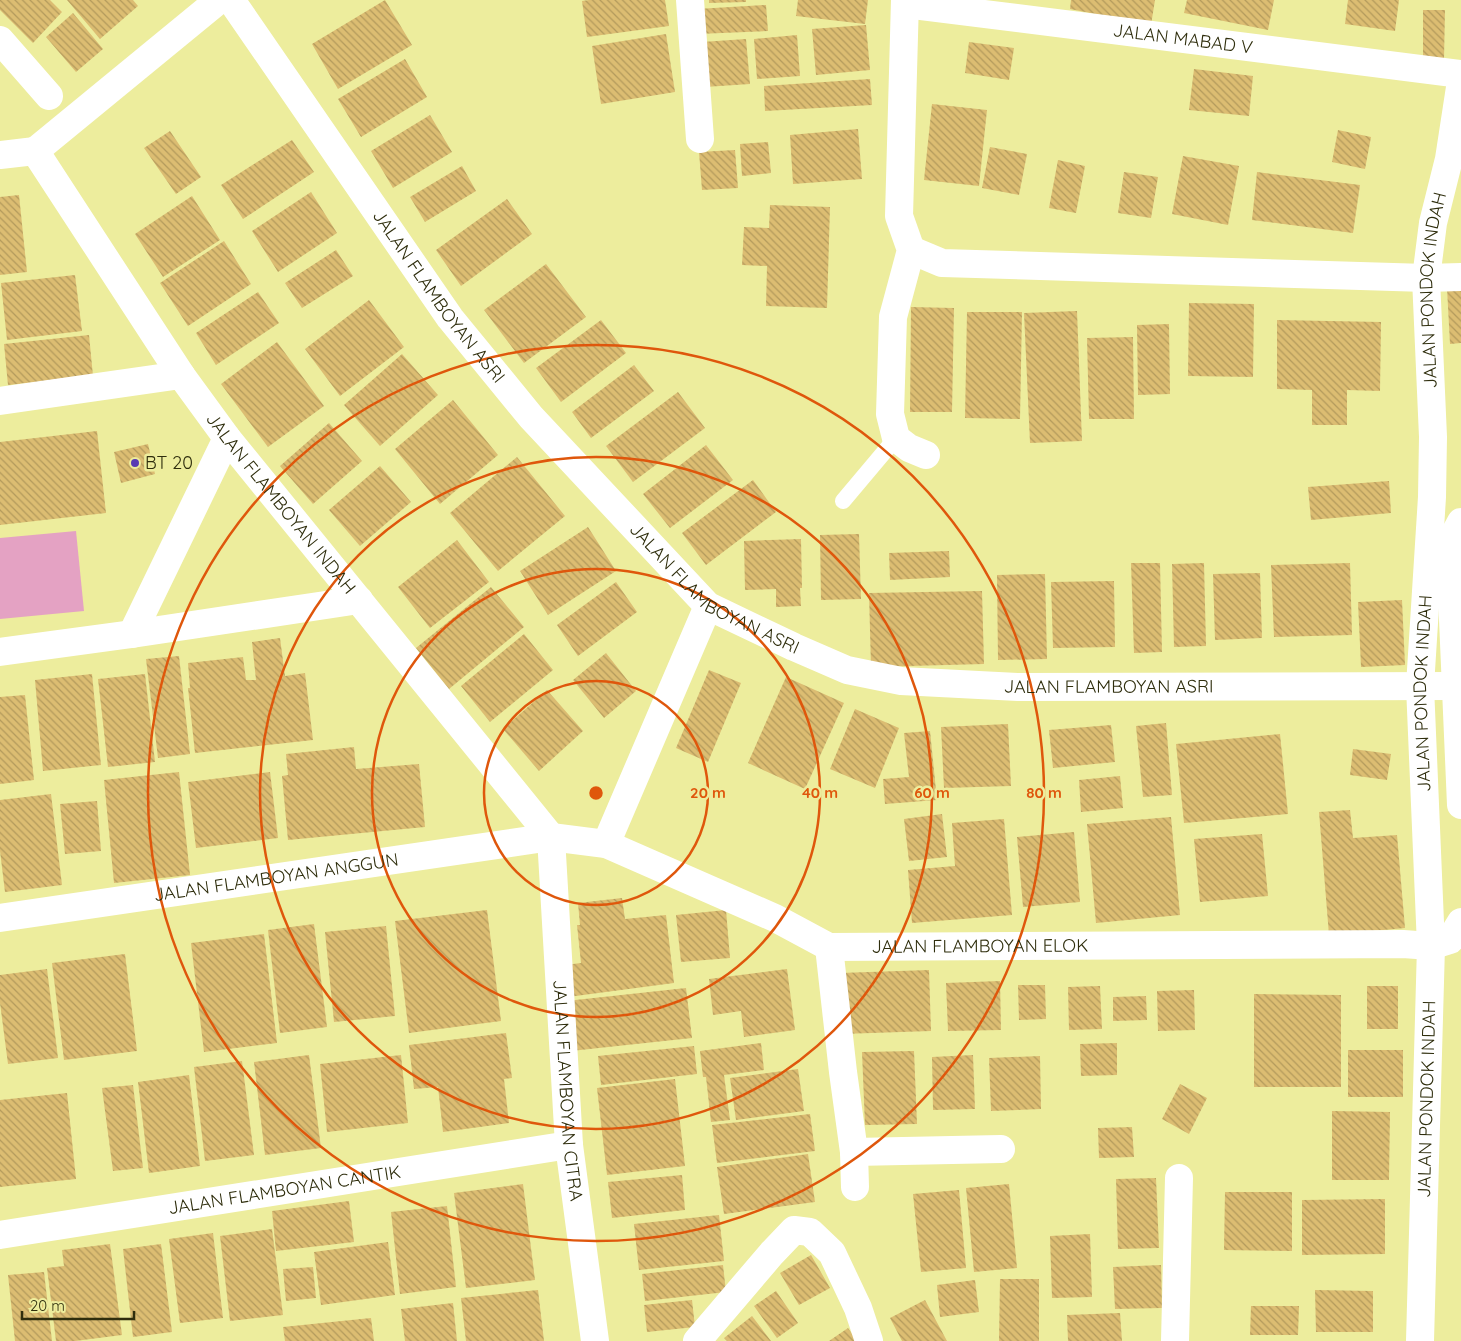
<svg xmlns="http://www.w3.org/2000/svg" width="1461" height="1341" font-family="Quicksand,sans-serif">
<style>
.park{fill:#e4a2c3}
.building{fill:url(#building-back-hatch)}
.lines{fill:none;stroke-linecap:round;stroke-linejoin:round}
.lane{stroke:#fff;stroke-width:16}
.street{stroke:#fff;stroke-width:28}
.ring{fill:none;stroke:#df570c;stroke-width:2.5}
.poi-dot{fill:#583bb3;stroke:#eded9d;stroke-width:2}
.labels{text-anchor:middle;stroke-width:5;stroke-linejoin:round;paint-order:stroke}
.street-label{font-size:18px;fill:#2f2e0d;stroke:#eded9d}
.poi-label{font-size:18px;fill:#2f2e0d;stroke:#eded9d;text-anchor:start}
.centre{fill:#df570c;stroke:#eded9d;stroke-width:2.5}
.ring-label{font-size:15px;text-anchor:middle;font-weight:bold;fill:#df570c;stroke:#eded9d;stroke-width:5;stroke-linejoin:round;paint-order:stroke}
</style>
<defs>
<pattern id="building-back-hatch" width="6" height="6" patternUnits="userSpaceOnUse" patternTransform="scale(1.25)"><rect width="6" height="6" fill="#dcbd72"/><path d="M-1 5l2 2M0 0l6 6M5-1l2 2" fill="none" stroke="#b39a5c"/></pattern>
</defs>
<rect width="100%" height="100%" fill="#eded9d"/>
<path class="park" d="M76 531 84 611 0 619V538Z"/>
<path class="building" d="M0 0H50L62 12 33 43 0 10Z
M67 0H133L138 6 100 39Z
M385 0 412 45 338 89 312 44Z
M589 0H665L669 26 587 37 582 1Z
M709 0H746V2L709 3Z
M798 0H868L865 24 796 16Z
M1071 0H1155L1151 25 1070 9Z
M1187 0H1274L1268 30 1184 13Z
M1348 0H1399L1395 31 1345 24Z
M766 5 768 31 698 34 697 9Z
M1423 10H1445L1444 59H1423Z
M73 13 103 49 76 72 46 37Z
M866 25 870 70 816 75 812 29Z
M666 34 675 92 601 104 592 46Z
M797 35 800 76 757 79 754 39Z
M746 39 750 84 705 87 702 42Z
M969 42 1014 48 1009 80 965 73Z
M405 59 427 97 361 137 338 99Z
M1194 69 1253 76 1249 116 1189 110Z
M870 79 872 105 765 111 764 86Z
M932 104 987 110 979 186 924 180Z
M430 115 452 152 393 188 371 151Z
M858 129 862 179 793 184 790 135Z
M1338 130 1371 137 1365 169 1332 162Z
M170 131 201 177 176 194 144 148Z
M292 140 314 172 243 219 221 185Z
M768 142 771 173 742 176 740 144Z
M990 147 1027 154 1019 195 982 188Z
M735 150 738 188 702 190 699 152Z
M1183 156 1239 166 1228 225 1172 214Z
M1058 160 1085 166 1076 213 1049 208Z
M462 166 476 191 425 222 410 197Z
M1124 172 1158 177 1151 218 1118 213Z
M1257 172 1360 185 1353 233 1252 220Z
M311 192 337 233 278 272 252 231Z
M19 195 27 272 0 275V197Z
M192 196 220 240 163 277 135 234Z
M507 199 532 234 461 286 436 250Z
M770 205 830 207 827 308 766 306 767 266 742 265 744 227 769 228Z
M224 241 251 284 188 326 160 283Z
M336 250 353 276 302 308 285 283Z
M546 264 586 317 524 363 484 310Z
M75 275 82 331 7 340 1 283Z
M1461 287V343L1450 344 1447 288Z
M258 292 279 323 216 365 196 333Z
M369 300 404 347 340 396 305 349Z
M1189 303 1254 304 1253 377 1188 376Z
M911 307 954 308 952 412H910Z
M1077 311 1082 441 1030 443 1024 313Z
M967 312H1022L1020 419 965 418Z
M601 320 626 353 561 402 536 368Z
M1277 320 1381 322 1380 391 1347 390V425H1312V390L1277 389Z
M1169 324 1170 394 1138 395 1137 325Z
M89 335 93 376 8 385 4 344Z
M1133 337 1134 419H1089L1087 338Z
M277 342 324 406 268 447 221 384Z
M402 354 438 395 380 446 344 405Z
M634 365 654 391 591 438 572 412Z
M678 392 705 428 633 482 606 446Z
M453 400 498 455 440 504 395 449Z
M329 423 362 461 313 504 280 466Z
M97 431 106 513 0 525V442Z
M148 444 155 474 121 483 114 452Z
M706 445 733 480 670 528 643 494Z
M517 457 565 516 498 571 450 513Z
M380 466 411 502 360 546 329 510Z
M753 480 776 512 706 565 682 533Z
M1389 481 1391 513 1311 520 1308 487Z
M588 527 616 571 548 615 520 571Z
M859 534 861 599 821 600 820 535Z
M801 539 802 588H800L801 606 776 607V589L745 590 744 541Z
M457 540 489 582 430 628 398 587Z
M949 551 950 577 890 580 889 553Z
M1131 563H1160L1162 652 1134 653Z
M1204 563 1206 646 1174 647 1172 564Z
M1350 563 1352 635 1274 637 1271 565Z
M1260 573 1262 638 1215 640 1213 574Z
M1045 574 1047 659 998 660 997 575Z
M1114 581 1115 647 1053 648 1051 582Z
M616 582 637 612 578 656 557 625Z
M491 587 524 627 449 689 416 648Z
M982 591 984 664 871 667 869 593Z
M1402 600 1405 665 1361 667 1358 602Z
M524 634 553 670 490 722 461 686Z
M280 638 285 676 305 673 313 740 195 753 188 688H190L188 663 243 657 246 680H256L252 642Z
M606 653 636 691 604 718 573 680Z
M179 656 190 754 158 758 146 659Z
M709 670 741 683 708 762 676 748Z
M92 674 101 765 43 771 35 680Z
M145 674 155 762 108 767 98 679Z
M786 677 844 703 805 789 748 763Z
M547 690 583 731 539 771 503 729Z
M25 695 34 780 0 784V697Z
M855 709 899 728 875 788 830 769Z
M1166 723 1172 795 1143 797 1136 726Z
M1008 724 1011 786 944 788 941 727Z
M1111 725 1115 762 1053 768 1049 730Z
M930 731 937 800 885 804 883 779 909 777 904 733Z
M1280 734 1288 814 1184 823 1176 744Z
M354 747 356 769 419 764 425 827 288 840 282 776 288 775 286 754Z
M1353 749 1391 754 1387 780 1350 775Z
M179 772 190 875 114 883 104 780Z
M270 772 278 838 196 848 188 782Z
M1120 776 1123 808 1081 812 1079 780Z
M51 794 62 885 5 892 0 851V800Z
M97 801 101 851 65 854 60 804Z
M1350 810 1353 838 1397 835 1405 928 1329 935 1319 812Z
M942 814 947 857 909 861 904 819Z
M1171 817 1180 915 1096 923 1087 824Z
M1004 819 1012 915 912 923 908 870 955 866 952 823Z
M1074 832 1080 902 1023 907 1017 837Z
M1262 834 1268 896 1200 902 1194 839Z
M622 898 625 919 666 915 674 983 568 997 565 965 581 963 577 925H580L578 903Z
M487 910 501 1021 409 1033 395 921Z
M726 910 730 958 681 962 676 915Z
M314 924 327 1027 280 1033 268 930Z
M386 926 395 1016 334 1022 325 932Z
M264 934 277 1043 204 1052 191 943Z
M125 954 137 1051 64 1060 52 963Z
M47 969 58 1058 8 1064 0 1003V975Z
M787 969 795 1030 744 1037 741 1011 713 1015 709 979Z
M929 970 931 1031 842 1034 840 973Z
M1000 981 1001 1030 948 1031 946 983Z
M1018 985H1045L1046 1019 1019 1020Z
M1100 986 1102 1029 1069 1030 1068 987Z
M1367 986H1398V1029H1367Z
M686 988 692 1038 571 1051 566 1001Z
M1194 990 1195 1030 1158 1031 1157 991Z
M1254 994 1341 995V1087H1254Z
M1146 996 1147 1020 1113 1021V997Z
M506 1033 512 1078 504 1079 509 1123 443 1132 438 1087 414 1089 409 1045Z
M761 1043 764 1070 724 1075 730 1120 711 1122 706 1077H703L700 1051Z
M1117 1043V1075L1081 1076 1080 1044Z
M694 1046 697 1074 601 1085 598 1056Z
M1348 1050H1403V1097H1348Z
M914 1051 917 1124 865 1125 862 1052Z
M309 1055 321 1148 265 1155 254 1062Z
M401 1055 408 1123 327 1132 320 1064Z
M973 1055 975 1109 933 1110 932 1057Z
M1040 1056 1041 1109 991 1111 989 1058Z
M242 1061 254 1155 205 1161 194 1067Z
M798 1069 804 1111 736 1120 730 1078Z
M189 1075 200 1166 149 1173 138 1082Z
M675 1079 685 1166 607 1175 597 1088Z
M1180 1084 1207 1098 1189 1134 1162 1119Z
M133 1085 143 1168 113 1171 102 1088Z
M67 1093 76 1179 0 1187V1100Z
M1332 1111 1390 1112 1389 1180H1332Z
M810 1114 815 1151 717 1163 712 1125Z
M1132 1127 1134 1157 1099 1158 1098 1128Z
M808 1154 815 1202 724 1214 717 1167Z
M682 1175 685 1210 612 1218 608 1182Z
M1156 1178 1159 1248 1118 1249 1116 1179Z
M523 1184 535 1280 466 1288 454 1193Z
M1009 1184 1017 1268 974 1272 966 1188Z
M959 1190 966 1268 921 1272 913 1194Z
M1225 1192H1292V1251L1224 1250Z
M1385 1199V1254L1302 1255V1200Z
M349 1201 354 1242 276 1251 272 1211Z
M447 1206 456 1287 400 1294 391 1212Z
M719 1215 724 1261 639 1270 634 1224Z
M272 1229 283 1315 230 1321 220 1236Z
M213 1233 223 1318 180 1323 169 1239Z
M1090 1234 1092 1297 1052 1298 1050 1236Z
M388 1242 395 1295 321 1305 314 1252Z
M110 1244 122 1335 75 1341H56L47 1268 64 1266 62 1250Z
M161 1244 172 1332 133 1337 123 1249Z
M811 1255 830 1288 799 1305 780 1273Z
M723 1265 726 1292 645 1301 642 1274Z
M1161 1265 1162 1308 1115 1309 1113 1267Z
M313 1267 316 1298 286 1301 283 1269Z
M44 1272 52 1341H15L8 1275Z
M1000 1279H1039V1341H999Z
M975 1280 979 1312 940 1317 937 1285Z
M538 1290 544 1341H466L461 1298Z
M1315 1290 1373 1291V1332H1316Z
M776 1291 798 1323 777 1338 754 1306Z
M692 1300 695 1327 647 1332 644 1305Z
M925 1300 947 1341H902L890 1318Z
M453 1303 457 1341H405L401 1309Z
M1251 1306H1299L1298 1335H1250Z
M1120 1313 1122 1341H1068L1067 1315Z
M752 1316 771 1341H727L724 1338Z
M371 1318 374 1341H285L283 1327Z
M848 1328 857 1341H829Z"/>
<g class="lines">
<path class="lane" d="M843 501 896 438"/>
<g class="street">
<path id="s1" d="M231 0 450 318 531 417 708 606 794 647 847 670 901 681 1018 687 1456 686"/>
<path d="M690 0 700 139"/>
<path d="M905 0 899 216 911 250 893 317 890 414 896 438 909 448 926 455"/>
<path id="s2" d="M905 4 1461 74"/>
<path d="M0 40 49 96"/>
<path id="s3" d="M35 151 181 375 227 438 551 837"/>
<path d="M35 151 219 0"/>
<path d="M0 155 35 151"/>
<path d="M911 250 942 263 1426 278 1461 277"/>
<path d="M0 401 181 375"/>
<path d="M1461 522 1454 535 1451 573 1461 805"/>
<path d="M132 634 227 438"/>
<path d="M0 652 132 634 359 600"/>
<path id="s4" d="M551 837 569 1145 595 1341"/>
<path d="M606 844 708 606"/>
<path id="s5" d="M0 918 551 837 606 844 775 918 829 947 1403 944 1431 946 1450 940 1461 922"/>
<path d="M829 947 843 1072 854 1152 855 1187"/>
<path d="M854 1152 1001 1149"/>
<path id="s6" d="M0 1235 569 1145"/>
<path d="M697 1341 772 1253 794 1230 810 1232 832 1253 858 1308 869 1341"/>
<path d="M1175 1341 1179 1178"/>
<path id="s7" d="M1420 1341 1431 946 1420 686 1432 497 1433 437 1426 278 1433 223 1449 159 1461 81"/>
</g>
</g>
<g class="ring">
<circle cx="596" cy="793" r="112"/>
<circle cx="596" cy="793" r="224"/>
<circle cx="596" cy="793" r="336"/>
<circle cx="596" cy="793" r="448"/>
</g>
<circle class="poi-dot" cx="135" cy="463" r="5"/>
<g class="labels">
<g class="street-label">
<text dy="6" stroke="none"><textPath href="#s2" startOffset="280">JALAN MABAD V</textPath></text>
<text dy="6" stroke="none"><textPath href="#s7" startOffset="1052">JALAN PONDOK INDAH</textPath></text>
<text dy="6" stroke="none"><textPath href="#s1" startOffset="362">JALAN FLAMBOYAN ASRI</textPath></text>
<text dy="6" stroke="none"><textPath href="#s3" startOffset="430">JALAN FLAMBOYAN INDAH</textPath></text>
<text dy="6" stroke="none"><textPath href="#s1" startOffset="768">JALAN FLAMBOYAN ASRI</textPath></text>
<text dy="6" stroke="none"><textPath href="#s1" startOffset="1189">JALAN FLAMBOYAN ASRI</textPath></text>
<text dy="6" stroke="none"><textPath href="#s7" startOffset="648">JALAN PONDOK INDAH</textPath></text>
<text dy="6" stroke="none"><textPath href="#s5" startOffset="279">JALAN FLAMBOYAN ANGGUN</textPath></text>
<text dy="6" stroke="none"><textPath href="#s5" startOffset="1009">JALAN FLAMBOYAN ELOK</textPath></text>
<text dy="6" stroke="none"><textPath href="#s4" startOffset="254">JALAN FLAMBOYAN CITRA</textPath></text>
<text dy="6" stroke="none"><textPath href="#s7" startOffset="242">JALAN PONDOK INDAH</textPath></text>
<text dy="6" stroke="none"><textPath href="#s6" startOffset="288">JALAN FLAMBOYAN CANTIK</textPath></text>
</g>
<g class="poi-label">
<text x="145" y="469">BT 20</text>
</g>
</g>
<circle cx="596" cy="793" r="8" class="centre"/>
<g class="ring-label">
<text x="708" y="798">20 m</text>
<text x="820" y="798">40 m</text>
<text x="932" y="798">60 m</text>
<text x="1044" y="798">80 m</text>
</g>
<path d="M22 1311v8h112v-8" fill="none" stroke="#2f2e0d" stroke-width="2.5"/>
<text x="30" y="1311" font-size="15" fill="#2f2e0d" stroke="#eded9d" stroke-width="4" paint-order="stroke">20 m</text>
</svg>
